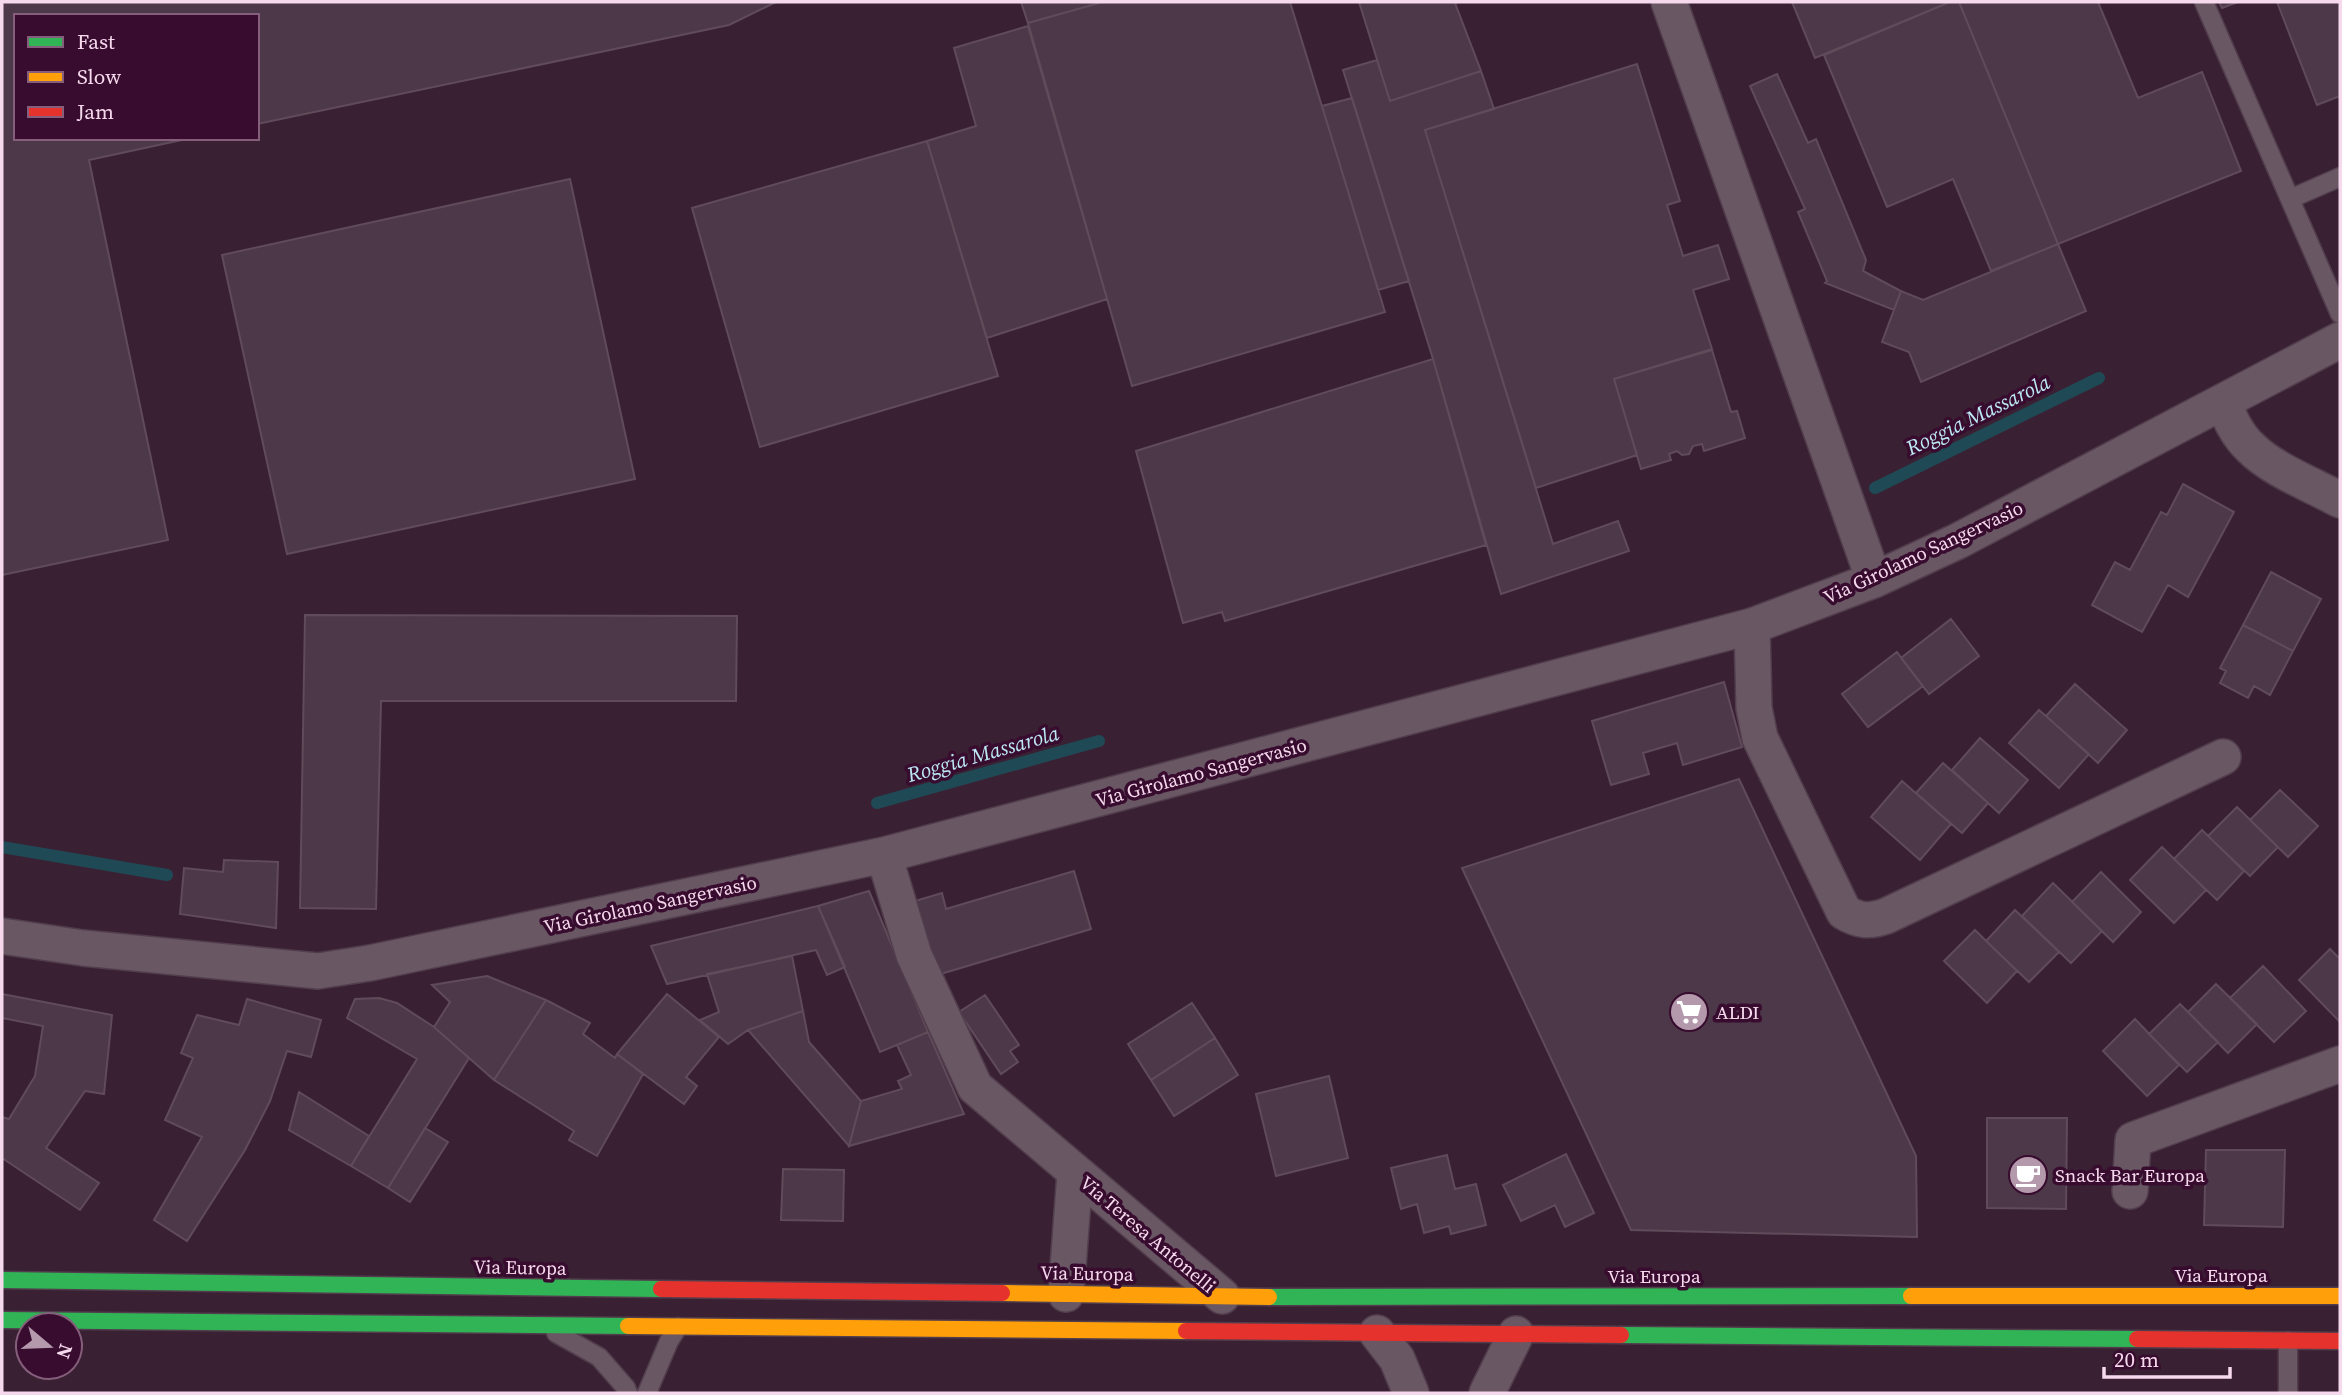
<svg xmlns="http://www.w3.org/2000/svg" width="2342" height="1395" font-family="'Source Serif 4',serif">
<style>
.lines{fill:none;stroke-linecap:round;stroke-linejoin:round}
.stream{stroke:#204956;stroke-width:12}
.building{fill:#4c3848;stroke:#604b5a;stroke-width:2}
.lane-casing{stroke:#513d4c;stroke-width:21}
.street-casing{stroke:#513d4c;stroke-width:38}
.fast-casing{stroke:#513d4c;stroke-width:19}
.slow-casing{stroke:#513d4c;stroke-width:19}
.jam-casing{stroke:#513d4c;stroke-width:19}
.lane{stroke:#695764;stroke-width:18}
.street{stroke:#695764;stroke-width:35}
.fast{stroke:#30b455;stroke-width:16}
.slow{stroke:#ff9f0a;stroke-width:16}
.jam{stroke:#e5322d;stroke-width:16}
.labels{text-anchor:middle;stroke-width:7;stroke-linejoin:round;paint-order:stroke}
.street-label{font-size:19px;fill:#f6d9ed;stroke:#380c2f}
.poi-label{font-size:19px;fill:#f6d9ed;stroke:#380c2f;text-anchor:start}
.water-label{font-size:21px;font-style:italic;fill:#bde8f5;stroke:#380c2f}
</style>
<rect width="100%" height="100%" fill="#392133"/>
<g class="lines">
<path class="stream" d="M1875 488 2099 378
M877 803 1099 741
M2 847 167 875"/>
</g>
<path class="building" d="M2 2H776L729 25 257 124V16H16V138H191L89 160 168 540 2 575Z
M1021 2H1103L1028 23Z
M1103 2H1290L1385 312 1132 386 1028 23Z
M1359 2H1459L1455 3 1481 71 1390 101Z
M1792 2H1950L1815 58Z
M1950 2H1959L2058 244 1991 271 1953 179 1887 207 1824 55Z
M1959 2H2098L2138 98 2202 72 2241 171 2058 244Z
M2219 2H2238L2222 8Z
M2277 2H2340V96L2317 105Z
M1028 26 1107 299 987 338 927 141 976 126 954 48Z
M1377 60 1390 101 1481 71 1494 109 1425 130 1553 544 1618 521 1629 551 1501 594 1433 359 1343 70Z
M1637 64 1680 201 1667 205 1683 256 1718 245 1729 279 1693 290 1712 349 1614 379 1637 455 1536 488 1425 130Z
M1777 74 1808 143 1816 139 1866 260 1863 271 1901 291 1894 310 1825 283 1827 281 1798 212 1805 209 1750 86Z
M1352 98 1409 281 1378 290 1322 106Z
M927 141 998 376 760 447 692 208Z
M570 179 635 479 287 554 222 255Z
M2058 244 2086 311 1921 382 1909 352 1882 342 1901 291 1923 300Z
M1712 350 1731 412 1737 411 1745 438 1704 451 1702 444 1693 446 1689 454 1682 455 1677 451 1669 454 1671 460 1641 469 1614 379Z
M1433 359 1486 545 1225 621 1222 612 1183 623 1136 451Z
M2183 484 2234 512 2188 597 2168 585 2142 632 2092 605 2115 562 2130 570 2161 512 2167 515Z
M2271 572 2321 599 2293 651 2243 625Z
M305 615 737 616 736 701H381L376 909 300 908Z
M1951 619 1979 656 1929 694 1901 658Z
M2243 625 2293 651 2270 695 2254 686 2248 698 2220 683 2226 671 2220 668Z
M1897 652 1923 686 1868 727 1842 694Z
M1724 682 1742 747 1683 765 1677 743 1643 753 1649 774 1611 785 1592 721Z
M2075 684 2127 730 2098 763 2046 716Z
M2039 710 2089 754 2059 788 2009 743Z
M1980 738 2028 780 1999 813 1952 770Z
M1943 763 1988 803 1962 833 1916 793Z
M1739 779 1916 1156 1917 1237 1631 1230 1462 868Z
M1902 781 1951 824 1920 860 1871 817Z
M2280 790 2318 826 2288 857 2250 820Z
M2237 807 2278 847 2250 876 2208 836Z
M2202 830 2244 871 2217 900 2174 859Z
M2162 847 2206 890 2174 923 2130 880Z
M224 860 278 862 276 928 180 914 184 868 223 872Z
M1074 871 1091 929 934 976 912 902 942 893 946 909Z
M2101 872 2141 912 2113 942 2072 902Z
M2053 883 2102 931 2071 963 2022 916Z
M869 891 928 1032 880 1052 818 906Z
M818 906 845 967 827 975 816 950 667 984 651 946Z
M2015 910 2059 952 2029 982 1986 941Z
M1975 930 2017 971 1987 1003 1944 961Z
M2330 949 2340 959V1022L2299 980Z
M792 956 803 1011 748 1030 728 1044 700 1020 719 1012 707 974Z
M2263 966 2306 1011 2274 1042 2230 998Z
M487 976 546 1000 494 1080 434 1027 450 1002 432 985Z
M2216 984 2257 1024 2228 1053 2188 1012Z
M2 994 112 1015 104 1094 85 1091 46 1148 99 1183 80 1210 2 1158V1117L9 1119 35 1076 43 1026 2 1018Z
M667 994 719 1037 686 1077 697 1086 684 1104 617 1054Z
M985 995 1019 1045 1010 1051 1018 1062 1001 1074 959 1012Z
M379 998 397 1003 434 1027 469 1058 388 1188 351 1166 417 1059 347 1018 355 999Z
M247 999 321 1020 311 1057 287 1051 270 1101 245 1150 187 1241 154 1220 202 1137 165 1120 193 1058 181 1053 197 1015 239 1025Z
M546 1000 590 1023 583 1034 615 1058 617 1054 643 1074 597 1156 569 1140 574 1131 494 1080Z
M1192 1003 1215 1038 1151 1080 1128 1044Z
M2180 1004 2218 1042 2187 1072 2149 1034Z
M803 1011 809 1042 861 1101 849 1146 748 1030Z
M2135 1019 2179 1065 2147 1096 2103 1051Z
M928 1032 964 1114 849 1146 861 1101 902 1089 898 1081 911 1075 897 1045Z
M1215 1038 1238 1075 1174 1116 1151 1080Z
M1329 1076 1348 1158 1276 1176 1256 1094Z
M299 1092 369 1136 351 1166 289 1130Z
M1987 1118H2067L2066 1209 1987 1208Z
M425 1128 448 1142 410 1202 388 1188Z
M2206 1150H2285L2283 1227 2204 1225Z
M1566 1154 1594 1213 1565 1227 1555 1205 1521 1221 1503 1185Z
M1447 1155 1455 1189 1476 1184 1486 1225 1451 1234 1449 1226 1424 1233 1417 1204 1401 1209 1391 1168Z
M783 1169 844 1170 843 1221 781 1220Z"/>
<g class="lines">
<defs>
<path id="lane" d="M2204 2 2340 314
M2290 199 2340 177
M556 1333 599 1357 626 1388 628 1393
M647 1393 669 1341 678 1327
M2288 1393V1341"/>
<path id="street" d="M1669 2 1874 580
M2223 402C2230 419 2237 435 2251 448 2273 470 2313 485 2340 500
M1752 626 1754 708 1760 738 1844 912C1859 921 1869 922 1886 916L2223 757
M884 855 914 955 975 1087 1222 1296
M2 936 83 948 318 971 370 963 884 855 1752 626 1874 580 1958 541 2340 340
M2130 1191 2133 1140 2340 1064
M1066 1294 1075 1173
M1377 1333 1397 1359 1411 1393
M1487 1393 1516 1334"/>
<path id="fast" d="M2 1280 661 1289
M1269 1297 1911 1296
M2 1320 628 1326
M1621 1335 2137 1339"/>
<path id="slow" d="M1002 1293 1269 1297
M1911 1296H2340
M628 1326 1186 1331"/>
<path id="jam" d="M661 1289 1002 1293
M1186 1331 1621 1335
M2137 1339 2340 1341"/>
</defs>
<use href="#lane" class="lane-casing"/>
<use href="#street" class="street-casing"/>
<use href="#fast" class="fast-casing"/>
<use href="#slow" class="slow-casing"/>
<use href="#jam" class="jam-casing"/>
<use href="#lane" class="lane"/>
<use href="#street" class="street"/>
<use href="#fast" class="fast"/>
<use href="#slow" class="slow"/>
<use href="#jam" class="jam"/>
</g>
<defs>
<symbol id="supermarket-disc" viewBox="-11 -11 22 22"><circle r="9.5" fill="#b499ac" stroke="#380c2f"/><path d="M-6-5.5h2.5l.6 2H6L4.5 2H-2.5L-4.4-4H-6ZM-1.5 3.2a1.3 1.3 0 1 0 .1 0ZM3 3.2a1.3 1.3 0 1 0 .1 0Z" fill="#fff"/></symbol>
<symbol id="cafe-disc" viewBox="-11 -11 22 22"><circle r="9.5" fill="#b499ac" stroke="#380c2f"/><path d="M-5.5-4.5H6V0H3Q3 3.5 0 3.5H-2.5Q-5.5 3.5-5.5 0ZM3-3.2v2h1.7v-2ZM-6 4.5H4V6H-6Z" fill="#fff"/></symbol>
</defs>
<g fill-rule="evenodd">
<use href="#supermarket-disc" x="1667" y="990" width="44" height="44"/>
<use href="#cafe-disc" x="2006" y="1153" width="44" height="44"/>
</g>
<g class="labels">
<g class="street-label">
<text transform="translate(1923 552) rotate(-25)" y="7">Via Girolamo Sangervasio</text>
<text transform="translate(1201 772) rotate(-15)" y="7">Via Girolamo Sangervasio</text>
<text transform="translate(650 904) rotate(-12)" y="7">Via Girolamo Sangervasio</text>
<text transform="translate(1148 1234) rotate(40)" y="7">Via Teresa Antonelli</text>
<text transform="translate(520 1267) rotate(1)" y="7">Via Europa</text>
<text transform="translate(1087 1273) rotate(1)" y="7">Via Europa</text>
<text x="2221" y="1282">Via Europa</text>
<text x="1654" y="1283">Via Europa</text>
</g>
<g class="poi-label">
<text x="1716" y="1019">ALDI</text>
<text x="2055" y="1182">Snack Bar Europa</text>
</g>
<g class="water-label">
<text transform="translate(1978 415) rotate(-26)" y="7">Roggia Massarola</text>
<text transform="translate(983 754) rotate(-16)" y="7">Roggia Massarola</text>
</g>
</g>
<rect width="2342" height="1395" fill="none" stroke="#f6d9ed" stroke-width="7"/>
<rect x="14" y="14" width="245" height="126" fill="#380c2f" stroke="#845e7b" stroke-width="2"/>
<rect x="28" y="37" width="35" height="10" fill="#30b455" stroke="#845e7b" stroke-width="2"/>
<text x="77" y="49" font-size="21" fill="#f6d9ed">Fast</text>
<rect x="28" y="72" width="35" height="10" fill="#ff9f0a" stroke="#845e7b" stroke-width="2"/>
<text x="77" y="84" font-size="21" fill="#f6d9ed">Slow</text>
<rect x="28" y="107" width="35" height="10" fill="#e5322d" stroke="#845e7b" stroke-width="2"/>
<text x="77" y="119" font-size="21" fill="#f6d9ed">Jam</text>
<g transform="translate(49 1346) rotate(109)"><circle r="33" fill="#380c2f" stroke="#845e7b" stroke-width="2"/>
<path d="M0-5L12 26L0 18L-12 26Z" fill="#b499ac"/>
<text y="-10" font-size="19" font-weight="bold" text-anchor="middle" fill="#f6d9ed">N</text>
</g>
<path d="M2104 1367v10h126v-10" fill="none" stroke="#f6d9ed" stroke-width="3.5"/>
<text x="2114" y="1367" font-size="21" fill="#f6d9ed" stroke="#380c2f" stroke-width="5" paint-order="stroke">20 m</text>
</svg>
